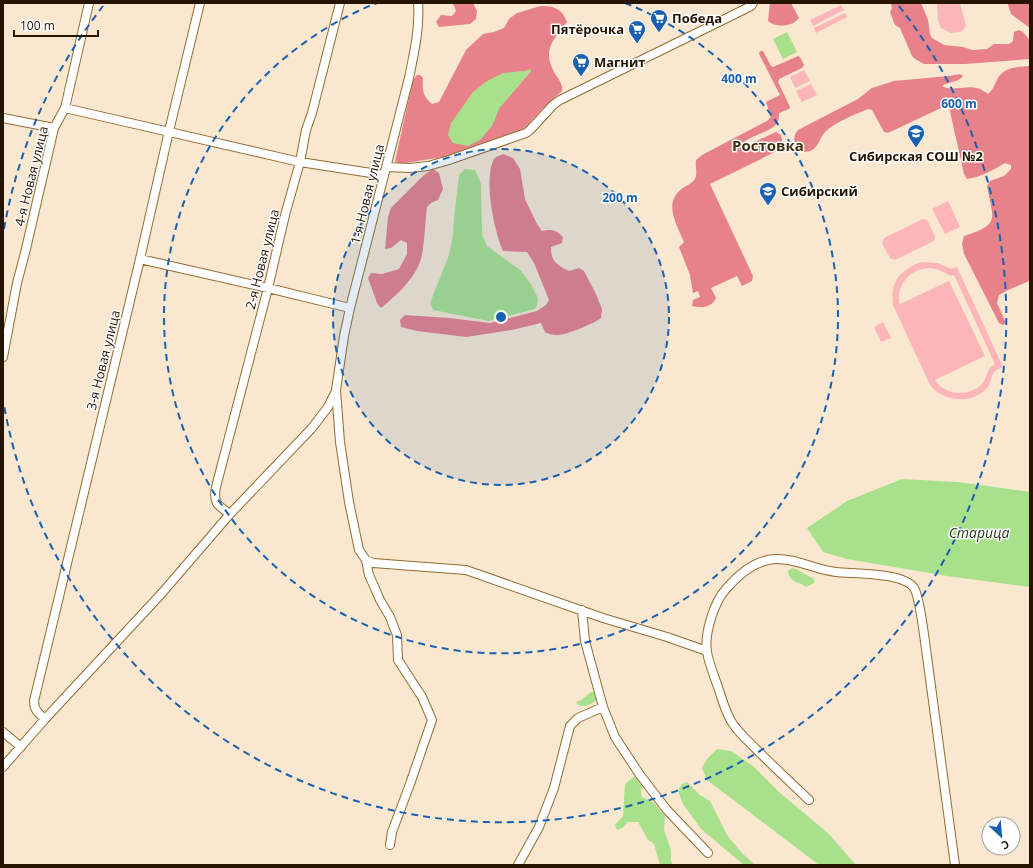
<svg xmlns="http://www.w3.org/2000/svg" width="1033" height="868" font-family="'Open Sans',sans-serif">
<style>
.green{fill:#fcb6ba;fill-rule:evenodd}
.forest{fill:#e7818a;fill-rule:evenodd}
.water{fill:#a9e08b}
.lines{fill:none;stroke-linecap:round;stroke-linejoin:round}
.minor-casing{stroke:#936c30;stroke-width:10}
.minor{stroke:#fff;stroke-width:8}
.ring{fill:none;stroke:#1a60b0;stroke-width:2;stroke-dasharray:7 5}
.labels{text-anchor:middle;stroke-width:3;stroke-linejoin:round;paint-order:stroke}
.poi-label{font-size:13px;font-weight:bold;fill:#241400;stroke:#fff;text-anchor:start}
.street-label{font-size:13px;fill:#241400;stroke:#fff}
.water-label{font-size:14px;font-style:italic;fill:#1f3412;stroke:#fff}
.quarter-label{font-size:15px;font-weight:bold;fill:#442f0f;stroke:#fff}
.centre{fill:#1a60b0;stroke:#fff;stroke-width:2}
.ring-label{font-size:12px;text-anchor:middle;font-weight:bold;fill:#1a60b0;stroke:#fff;stroke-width:3;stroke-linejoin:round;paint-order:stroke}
</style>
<rect width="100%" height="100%" fill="#f9e7d0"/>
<path class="green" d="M937 3H960L966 26 961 32 951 33 941 28 938 21Z
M841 5 844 10 813 26 810 20Z
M845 13 847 17 816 33 814 28Z
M804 70 810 81 795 88 790 77Z
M811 84 817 95 802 102 796 91Z
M948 201 960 227 945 234 932 209Z
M923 219 927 220 935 236 934 241 895 260 890 258 882 243 884 238Z
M921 262 938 263 951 269 957 267 1003 367C1001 368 997 369 995 371 991 375 991 383 987 388 972 405 944 402 930 385L893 305C890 282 900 270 921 262ZM929 268 937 269 951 276 954 275 995 364C985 370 989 376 982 384 969 397 945 396 935 380L985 356 949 281 900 304 899 303C897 284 910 269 929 268Z
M883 322 891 338 881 342 874 327Z"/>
<path class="forest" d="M453 3H473L477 11 476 19 470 24 439 27 436 22 441 15 452 16 456 11Z
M770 3H791L799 18C792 27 776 28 768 21Z
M891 3H921L928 20 930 34 932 38 944 45 963 47 972 50 987 49 994 44H1009L1013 41 1014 32 1019 30 1023 32 1029 39 1030 38V59L965 64H924L915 59 912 56 900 28 895 25 890 12 892 8Z
M1009 3H1030V28L1011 14 1008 5Z
M541 6C555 6 562 9 567 22 552 42 542 49 555 74 559 79 563 85 562 91L542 109 522 131 496 142 443 157 399 164 395 161 413 80 417 75H420L423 78C422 91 423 96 432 104L439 102 466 50 483 34 494 32 504 28 509 19 517 13ZM531 71 500 107 516 72Z
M760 51H763L771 66 773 67 798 56 800 57 804 65 802 68 779 79 778 82 790 107 789 109 779 113C779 116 779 120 777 123 771 132 752 135 743 143L746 146 776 132 781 135 782 140 781 149 710 184 753 276 752 281 742 286 737 276 711 288 716 298C711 308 702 308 692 306L693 300 700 297 698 291 693 293 690 275 679 247 684 242C675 221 661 199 688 185 691 183 695 181 696 176 697 171 695 165 696 160L702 155 767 121 771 117 766 102 780 95 759 54Z
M1030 66V279L1029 281 1006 291 999 295 997 303 1006 323 1003 325 999 323 964 254 962 244 964 236C1001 224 993 220 987 186L990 181 1004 176 1011 169V165L1005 163C993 170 981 177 967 179L964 174 949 107 945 106 888 133 884 132 872 110 868 109C854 115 837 121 825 132 819 138 819 148 810 151 795 155 790 139 798 130L858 99 872 88 894 81 949 76 960 74 963 76C958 83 949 81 942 86 952 92 965 85 977 88 981 89 985 92 988 94 993 90 994 85 997 80 1003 67 1017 67 1030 66Z
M503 154 513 158 520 169 525 199 537 224 542 231C552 229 556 230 563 237L562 243 551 247C551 262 557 265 569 271L579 268 584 271 596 294 602 309 601 318C593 324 567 335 557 335 552 335 548 334 545 332L541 323 512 330 466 337 417 331 401 327 400 320 405 315 449 318 490 323 537 311 546 305 549 300 534 263 527 252 503 251C494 230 484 182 493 161 494 157 499 156 503 154Z
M433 169 439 173 443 189 438 200 431 203 427 207C425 223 425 239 422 254 419 275 397 295 381 308L377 303 368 278 371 273 382 274 399 269 407 254V243L401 240 391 248 385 249 388 217 391 208 424 175Z"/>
<path class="water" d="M787 32 797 52 783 59 773 39Z
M530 69 531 71 500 107 492 126 480 140 468 146 453 143 448 135 451 123 473 92 487 81 503 73 525 71Z
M465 169 475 170 481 184 482 235 487 246 520 270 531 284 538 298 537 305 535 309 489 321 433 310 430 303 449 255 453 235 454 218 459 175Z
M902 479 958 482 1030 492V587L947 576 847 559 823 552 807 528 847 501Z
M792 568 796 569 814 579V583L806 587C799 581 789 583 788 571Z
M591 692H595L597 699C593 704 585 708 578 705L576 702 581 700Z
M717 749 731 751 753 766 779 792 829 834 856 865H819L707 780 702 768 707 759Z
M635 776 642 786 641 793 642 797 654 803 665 816 664 830 671 850V861L673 865H660L654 844 648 840 638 822H628L622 828 617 830 615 825 623 816 625 784Z
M687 782 700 795 710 801 727 835 742 853 755 865H744L701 829 683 804 678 791 682 784Z"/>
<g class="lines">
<defs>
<path id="minor" d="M418 3C420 28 414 53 409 78L350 308 344 336 336 390 340 442 349 502 359 550 366 560 373 563 466 570 603 618 667 637 707 651
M65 108 300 162 384 175
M3 118 54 128
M386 167 410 168 428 166 449 160 526 133 530 130 553 105 560 100 725 19 751 6 753 3
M140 259 268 288 350 308
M3 357 17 283 25 253 54 128 65 108 89 3
M230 514C217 505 213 503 216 487L268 288 285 215 300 162 306 130 312 113 340 3
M366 560 369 575 374 586 380 600 390 617 397 635 398 660 422 697 432 720 410 784 392 832 390 845
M582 610 585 641 603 707 615 737 640 775 667 810 708 853
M45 719C38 713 34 710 34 701L140 259 169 131 200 3
M3 732 21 747
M3 767 45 719 162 593 230 514 312 428 328 407 336 391
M809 800C791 783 773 766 756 749 748 741 739 733 733 724 726 714 723 702 719 690 715 678 709 664 707 652 704 634 714 602 726 589 738 575 755 560 775 559 796 558 815 570 836 572 854 574 903 572 914 588 920 597 924 636 926 649 936 721 945 793 955 865
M518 865 539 827 554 788 570 726 578 718 603 707"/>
</defs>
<use href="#minor" class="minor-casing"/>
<use href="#minor" class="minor"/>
</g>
<circle cx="501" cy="317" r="168" fill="#1a60b0" fill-opacity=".12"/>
<g class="ring">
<circle cx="501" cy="317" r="168"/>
<path d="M625 3A337 337 0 1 1 377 3"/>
<path d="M4 229A505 505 0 0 1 103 6M899 6A505 505 0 1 1 4 405"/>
</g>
<defs>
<symbol id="supermarket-pin" viewBox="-11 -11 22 30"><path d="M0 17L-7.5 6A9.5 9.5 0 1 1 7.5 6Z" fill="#1a60b0" stroke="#fff"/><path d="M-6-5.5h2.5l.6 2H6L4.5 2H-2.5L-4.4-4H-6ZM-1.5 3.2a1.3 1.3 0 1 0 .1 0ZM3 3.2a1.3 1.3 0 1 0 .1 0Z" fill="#fff"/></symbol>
<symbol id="school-pin" viewBox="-11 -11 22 30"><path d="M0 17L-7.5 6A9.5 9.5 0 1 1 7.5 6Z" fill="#1a60b0" stroke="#fff"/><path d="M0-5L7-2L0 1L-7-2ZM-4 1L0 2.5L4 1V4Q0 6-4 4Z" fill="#fff"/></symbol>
</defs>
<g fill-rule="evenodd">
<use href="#supermarket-pin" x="649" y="8" width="20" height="27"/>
<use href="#supermarket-pin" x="627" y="19" width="20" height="27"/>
<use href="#supermarket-pin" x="571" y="52" width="20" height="27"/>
<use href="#school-pin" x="906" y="123" width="20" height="27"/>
<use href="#school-pin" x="758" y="181" width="20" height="27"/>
</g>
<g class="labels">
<g class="poi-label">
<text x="672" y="23">Победа</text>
<text x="624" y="34" text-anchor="end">Пятёрочка</text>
<text x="594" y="67">Магнит</text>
<text x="916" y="161" text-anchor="middle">Сибирская СОШ №2</text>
<text x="781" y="196">Сибирский</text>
</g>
<g class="street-label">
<text transform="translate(31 176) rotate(-76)" y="5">4-я Новая улица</text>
<text transform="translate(367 194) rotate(-76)" y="5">1-я Новая улица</text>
<text transform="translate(262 259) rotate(-76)" y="5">2-я Новая улица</text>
<text transform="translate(103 360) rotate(-76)" y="5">3-я Новая улица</text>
</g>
<g class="water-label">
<text x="979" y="538">Старица</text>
</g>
<g class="quarter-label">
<text x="768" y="151">Ростовка</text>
</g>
</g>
<circle cx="501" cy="317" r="6" class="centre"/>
<g class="ring-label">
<text x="739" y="83">400 m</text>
<text x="959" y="108">600 m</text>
<text x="620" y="202">200 m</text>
</g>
<rect width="1033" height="868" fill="none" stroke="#241400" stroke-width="8"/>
<g transform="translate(1001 836) rotate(154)"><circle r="19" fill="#ffffff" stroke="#a7a199"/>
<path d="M0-3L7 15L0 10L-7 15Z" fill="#1a60b0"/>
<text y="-6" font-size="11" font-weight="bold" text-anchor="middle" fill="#241400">С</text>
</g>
<path d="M14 30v6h84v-6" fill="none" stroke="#241400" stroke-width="2"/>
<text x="20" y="30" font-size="12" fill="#241400" stroke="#ffffff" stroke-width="3" paint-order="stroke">100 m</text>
</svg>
